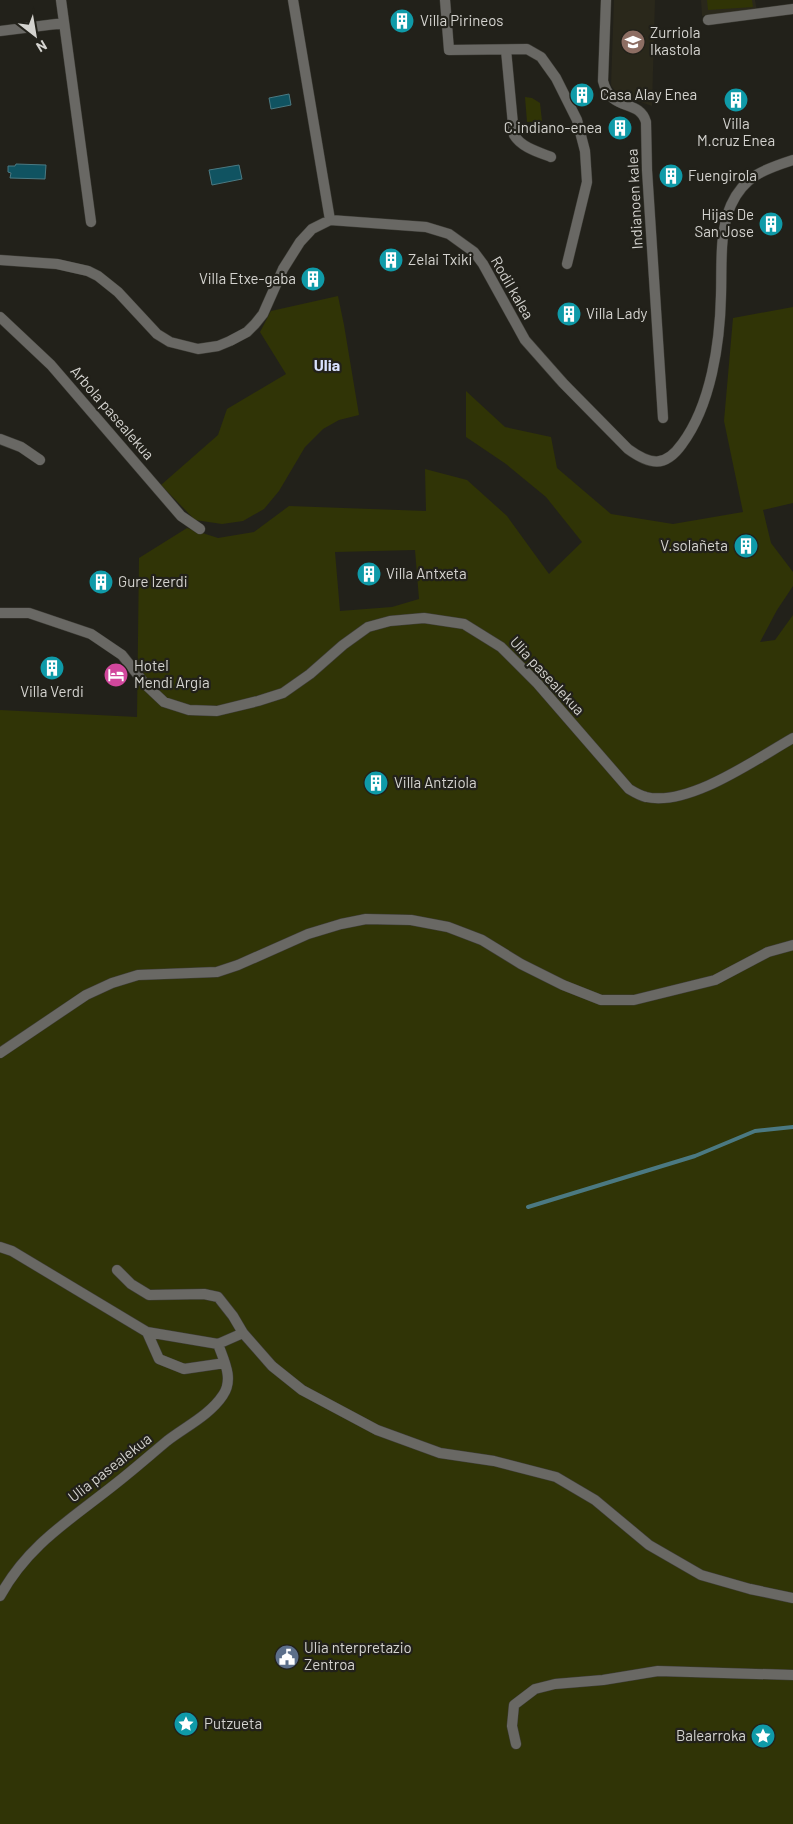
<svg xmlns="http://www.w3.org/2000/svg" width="793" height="1824" font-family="Barlow,sans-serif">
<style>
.built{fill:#2a281b}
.green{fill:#303406;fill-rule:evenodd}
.water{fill:#105361;stroke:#4b7982}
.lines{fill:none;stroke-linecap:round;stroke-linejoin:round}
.stream{stroke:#4b7982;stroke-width:4}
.minor-casing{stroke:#3e3d37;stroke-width:11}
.minor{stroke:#696864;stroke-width:10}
.labels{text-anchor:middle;stroke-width:4.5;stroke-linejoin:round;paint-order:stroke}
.poi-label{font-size:15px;fill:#d4d3cf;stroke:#22211a;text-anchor:start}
.street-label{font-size:15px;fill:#d4d3cf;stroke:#22211a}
.neighbourhood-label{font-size:16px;font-weight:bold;fill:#d8e1fd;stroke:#22211a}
</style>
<rect width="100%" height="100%" fill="#22211a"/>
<path class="built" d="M614 0H655L652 106 617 94 611 85Z
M701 0H755L757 11 702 16Z"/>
<path class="green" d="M707 0H752L753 7 708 10Z
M525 97 532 98 540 103 542 121 527 122Z
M338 296 344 325 359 415 339 420 323 429 305 447 279 491 264 509 243 521 222 524 195 520 161 485 218 435 227 409 286 374 260 332 271 311Z
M793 307V503L763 510 771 543 793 572V586L777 610 760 642 775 640 793 615V1824H0V710L137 717 139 558 187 528 218 538 254 532 289 506 426 511 425 469 467 480 507 516 549 574 582 542 546 497 506 464 466 437V391L505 427 551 437 557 468 611 514 673 524 743 512 724 421 733 318ZM415 550 419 599 392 607 340 611 335 552Z"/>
<path class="water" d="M289 94 291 105 271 109 269 98Z
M16 164 46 165 45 179 10 178 11 173 8 172V166H15Z
M239 165 242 179 212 185 209 170Z"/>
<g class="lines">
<path class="stream" d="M528 1207 695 1156 755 1131 793 1127"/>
<defs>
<path id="minor" d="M61 0 91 222
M293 0 330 220
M445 0 449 50 527 49 541 57 556 78 577 120 585 151 587 182 567 264
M606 0 603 81C611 113 639 98 646 122L647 170 663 418
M708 20 793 9
M0 31 64 23
M506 50 514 135C521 147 538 152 551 157
M0 260 57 264 88 271 98 276 118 292 157 334 170 342 198 349 218 346 230 341 247 332 255 324 263 314 283 269 300 242 312 229 330 220 426 227 449 234 474 252 483 264 525 340 563 383 628 449C650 465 665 468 682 444 711 405 720 343 721 295 722 266 719 232 731 205 744 176 765 169 793 160
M0 317 51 365 181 516 200 529
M0 439 21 447 40 460
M0 613H29L91 634 122 655 145 684 164 702 189 710 217 711 258 701 283 693 310 674 343 645 368 627 390 621 424 618 464 624 501 647 537 683 629 789C634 792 641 796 646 797 689 807 756 759 793 738
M0 1053 86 995 112 983 138 975 217 972 238 965 308 934 341 924 366 919 411 920 448 927 482 940 521 964 563 985 601 1000H634L715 980 768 952 793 945
M0 1247 12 1251 147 1332 218 1344 243 1333
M117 1270 131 1284 149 1295 204 1294 218 1297 233 1316 243 1333 272 1366 302 1390 377 1430 440 1453 494 1461 556 1477 595 1500 649 1545 701 1575 750 1589 793 1598
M147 1332 159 1359 184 1369 225 1363
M0 1596C28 1545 70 1520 114 1485 132 1471 149 1456 167 1441 185 1427 210 1415 223 1395 234 1379 224 1361 218 1344
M516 1744 512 1726 514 1705 535 1689 555 1684 603 1680 658 1671 793 1675"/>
</defs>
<use href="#minor" class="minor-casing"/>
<use href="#minor" class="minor"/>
</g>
<defs>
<symbol id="building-disc" viewBox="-11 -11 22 22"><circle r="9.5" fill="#0f9aa8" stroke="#22211a"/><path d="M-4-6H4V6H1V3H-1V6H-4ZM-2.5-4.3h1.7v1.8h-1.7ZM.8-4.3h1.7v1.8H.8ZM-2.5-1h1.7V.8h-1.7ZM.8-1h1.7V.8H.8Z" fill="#fff"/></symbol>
<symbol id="school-disc" viewBox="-11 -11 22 22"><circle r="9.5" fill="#8d6e63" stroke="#22211a"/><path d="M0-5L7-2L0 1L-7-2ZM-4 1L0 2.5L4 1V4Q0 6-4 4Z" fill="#fff"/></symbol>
<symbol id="hotel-disc" viewBox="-11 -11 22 22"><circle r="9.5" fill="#d1479c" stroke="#22211a"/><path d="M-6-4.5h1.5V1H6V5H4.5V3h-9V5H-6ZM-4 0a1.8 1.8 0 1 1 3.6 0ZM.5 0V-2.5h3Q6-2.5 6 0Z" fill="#fff"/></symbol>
<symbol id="civic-disc" viewBox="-11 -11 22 22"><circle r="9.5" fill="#5c6f8a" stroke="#22211a"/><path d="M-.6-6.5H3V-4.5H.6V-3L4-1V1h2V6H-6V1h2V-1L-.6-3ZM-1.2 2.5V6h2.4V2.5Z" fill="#fff"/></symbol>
<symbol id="sight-disc" viewBox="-11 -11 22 22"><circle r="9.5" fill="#0f9aa8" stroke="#22211a"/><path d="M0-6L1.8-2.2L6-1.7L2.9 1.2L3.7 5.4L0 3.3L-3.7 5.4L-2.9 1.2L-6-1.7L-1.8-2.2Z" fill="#fff"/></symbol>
</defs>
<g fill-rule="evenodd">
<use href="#building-disc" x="388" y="7" width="28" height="28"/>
<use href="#school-disc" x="619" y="28" width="28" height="28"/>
<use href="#building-disc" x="568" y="81" width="28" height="28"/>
<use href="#building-disc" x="722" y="86" width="28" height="28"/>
<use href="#building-disc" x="606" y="114" width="28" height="28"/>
<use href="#building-disc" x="657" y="162" width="28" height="28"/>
<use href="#building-disc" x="757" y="210" width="28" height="28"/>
<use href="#building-disc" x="377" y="246" width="28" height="28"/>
<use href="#building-disc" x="299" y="265" width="28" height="28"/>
<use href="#building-disc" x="555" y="300" width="28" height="28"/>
<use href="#building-disc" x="732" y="532" width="28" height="28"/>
<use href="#building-disc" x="355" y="560" width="28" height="28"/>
<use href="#building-disc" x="87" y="568" width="28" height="28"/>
<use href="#building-disc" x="38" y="654" width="28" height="28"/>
<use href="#hotel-disc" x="102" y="661" width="28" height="28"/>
<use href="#building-disc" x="362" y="769" width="28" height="28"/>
<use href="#civic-disc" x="273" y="1643" width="28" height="28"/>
<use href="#sight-disc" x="172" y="1710" width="28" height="28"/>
<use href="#sight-disc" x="749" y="1722" width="28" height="28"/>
</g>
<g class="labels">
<g class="poi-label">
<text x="420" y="26">Villa Pirineos</text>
<text x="650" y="38">Zurriola<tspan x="650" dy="17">Ikastola</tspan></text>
<text x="600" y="100">Casa Alay Enea</text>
<text x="736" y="129" text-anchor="middle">Villa<tspan x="736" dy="17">M.cruz Enea</tspan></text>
<text x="602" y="133" text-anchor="end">C.indiano-enea</text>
<text x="688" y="181">Fuengirola</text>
<text x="754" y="220" text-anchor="end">Hijas De<tspan x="754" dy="17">San Jose</tspan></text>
<text x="408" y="265">Zelai Txiki</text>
<text x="296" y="284" text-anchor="end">Villa Etxe-gaba</text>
<text x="586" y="319">Villa Lady</text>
<text x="728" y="551" text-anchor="end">V.solañeta</text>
<text x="386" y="579">Villa Antxeta</text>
<text x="118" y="587">Gure Izerdi</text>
<text x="134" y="671">Hotel<tspan x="134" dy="17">Mendi Argia</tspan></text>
<text x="52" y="697" text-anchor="middle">Villa Verdi</text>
<text x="394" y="788">Villa Antziola</text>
<text x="304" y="1653">Ulia nterpretazio<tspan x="304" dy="17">Zentroa</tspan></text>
<text x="204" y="1729">Putzueta</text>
<text x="746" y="1741" text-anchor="end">Balearroka</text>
</g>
<g class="street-label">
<text transform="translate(635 199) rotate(-93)" y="5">Indianoen kalea</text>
<text transform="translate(512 288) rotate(60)" y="5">Rodil kalea</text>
<text transform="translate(112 413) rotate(49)" y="5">Arbola pasealekua</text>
<text transform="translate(547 676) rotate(47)" y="5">Ulia pasealekua</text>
<text transform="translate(110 1468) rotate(-38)" y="5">Ulia pasealekua</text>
</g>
<g class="neighbourhood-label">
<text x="327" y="371">Ulia</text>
</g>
</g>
<g transform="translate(35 35) rotate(149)" stroke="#22211a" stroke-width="4" paint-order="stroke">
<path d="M0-4L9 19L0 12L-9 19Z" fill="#d4d3cf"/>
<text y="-8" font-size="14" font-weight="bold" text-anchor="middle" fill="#d4d3cf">N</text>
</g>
</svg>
